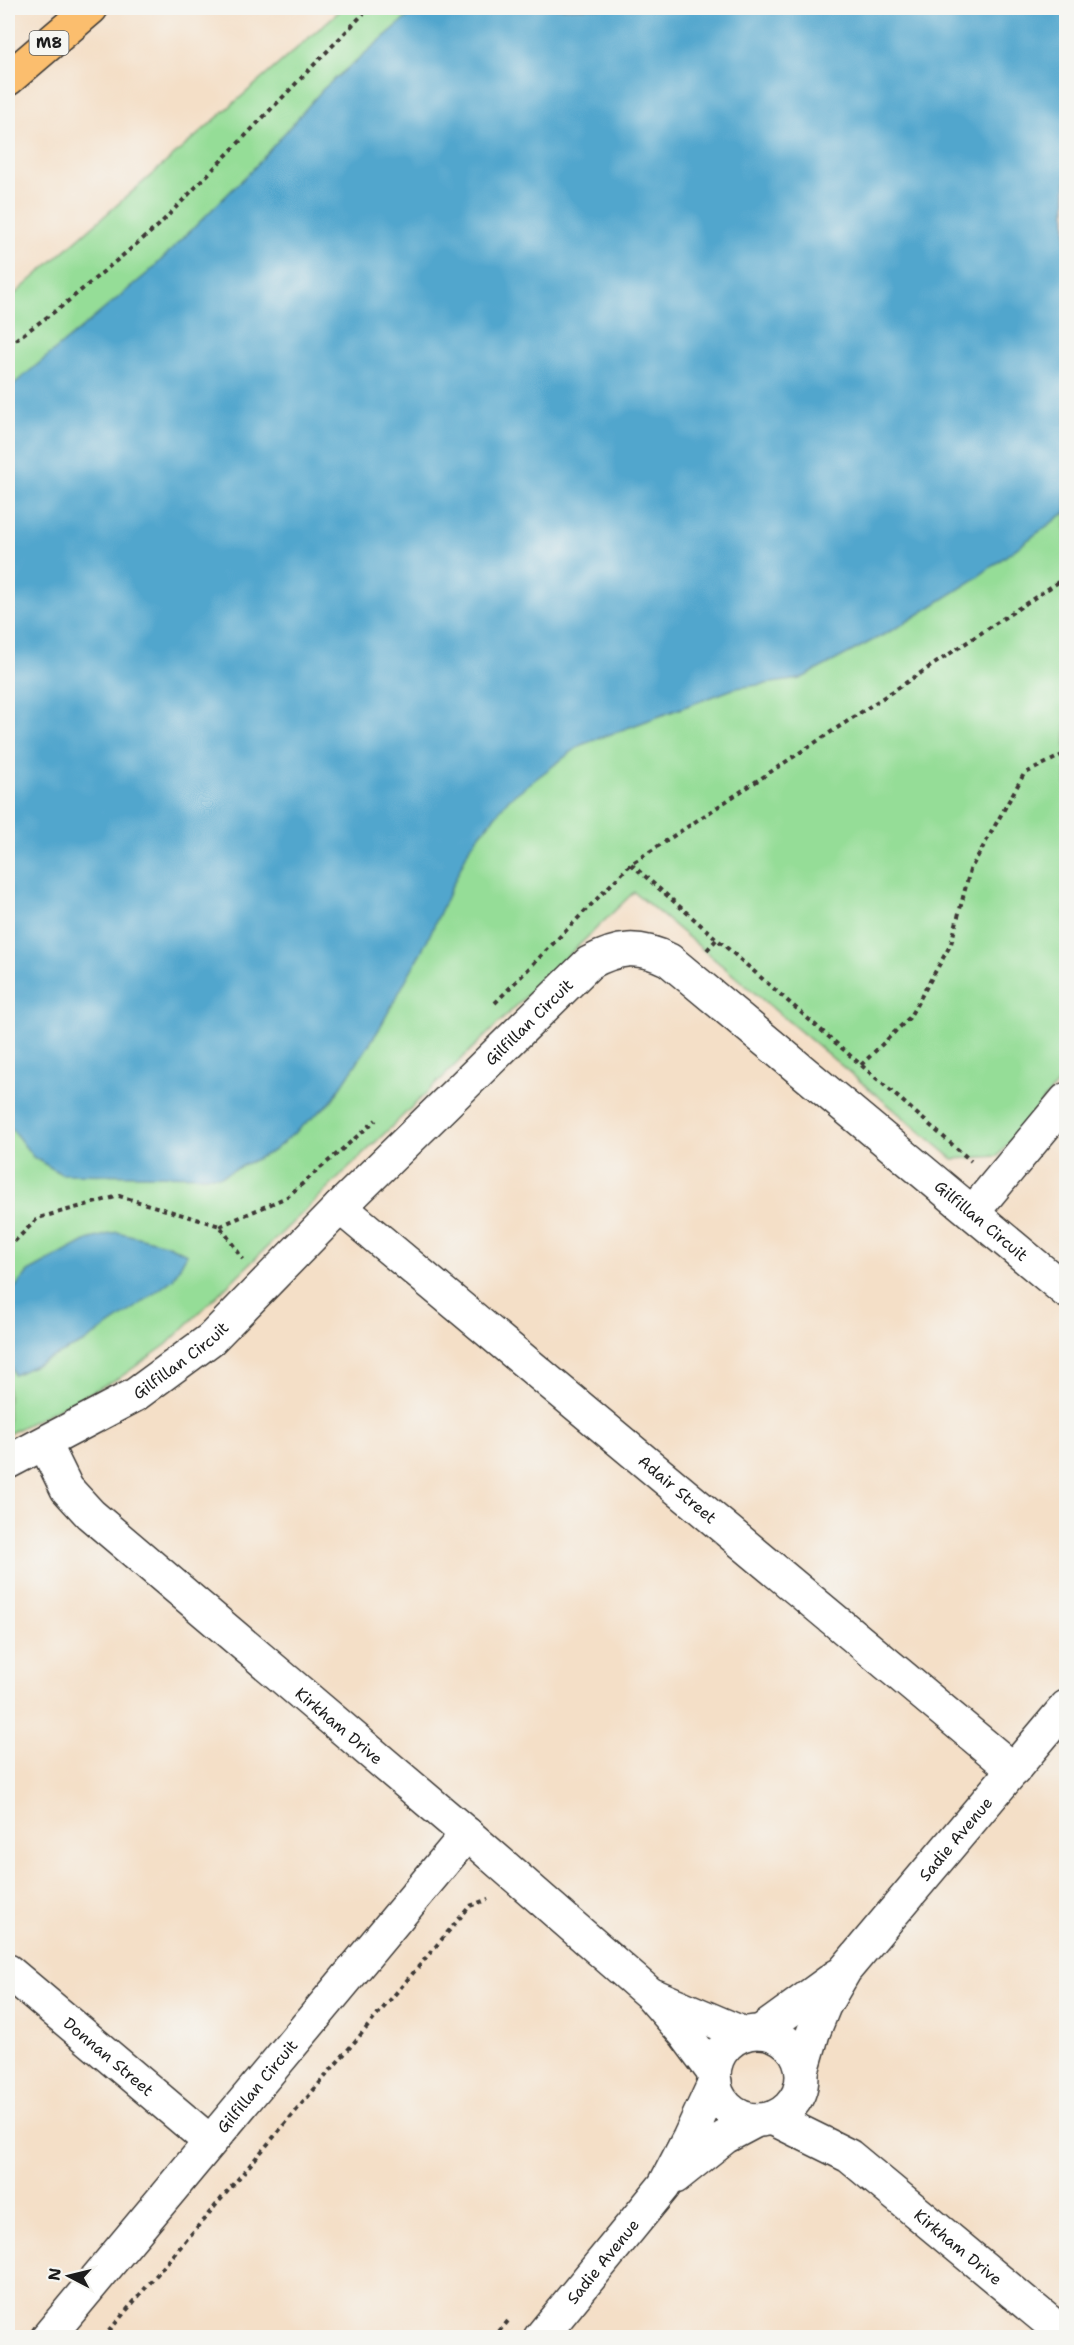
<svg xmlns="http://www.w3.org/2000/svg" width="1074" height="2345" font-family="'Shantell Sans',sans-serif">
<style>
.green{fill:#95dd97;stroke:#587c5a;stroke-width:1.5}
.water{fill:#51a6cd;stroke:#366174;stroke-width:1.5}
.lines{fill:none;stroke-linecap:round;stroke-linejoin:round}
.minor-casing{stroke:#3c3936;stroke-width:36}
.highway-casing{stroke:#3c3936;stroke-width:36}
.path{stroke:#3c3936;stroke-width:4;stroke-dasharray:4.5 4.5;stroke-linecap:butt}
.minor{stroke:#fff;stroke-width:33}
.highway{stroke:#fbbe6e;stroke-width:33}
.labels{text-anchor:middle;stroke-width:6;stroke-linejoin:round;paint-order:stroke}
.shield{fill:#f6f6f2;stroke:#5d5d5c;stroke-width:1.5}
.shield-label{font-size:15px;font-weight:bold;fill:#1c1c1c}
.street-label{font-size:16px;fill:#1c1c1c;stroke:#f6f6f2}
</style>
<rect width="100%" height="100%" fill="#f6f6f2"/>
<filter id="ink" filterUnits="userSpaceOnUse"><feTurbulence type="fractalNoise" baseFrequency=".0167" numOctaves="2"/><feDisplacementMap in="SourceGraphic" scale="12" xChannelSelector="R" yChannelSelector="G"/><feConvolveMatrix kernelMatrix="1 2 1 2 8 2 1 2 1" color-interpolation-filters="sRGB"/></filter>
<filter id="wash" filterUnits="userSpaceOnUse"><feTurbulence type="fractalNoise" baseFrequency=".008" numOctaves="4" result="noise"/><feDisplacementMap in="SourceGraphic" scale="24" xChannelSelector="R" yChannelSelector="G"/><feGaussianBlur stdDeviation="1.35" result="paint"/><feColorMatrix in="noise" values="0 0 0 0 0 0 0 0 0 0 0 0 0 0 0 0 0 1.4 0 .05"/><feComposite in="paint" operator="in"/></filter>
<g filter="url(#wash)">
<rect width="100%" height="100%" fill="#f4dfc7"/>
<path class="green" d="M343 8H1066V1073L998 1156 953 1159 634 892 166 1345 119 1378 8 1434V300Z"/>
<path class="water" d="M418 8H1066V512L972 581 900 626 800 679 736 688 581 745 509 799 470 847 427 941 378 1031 331 1102 273 1151 221 1176 61 1174 33 1157 8 1124V389L149 272 253 169 323 89Z
M117 1232 166 1244 187 1254 173 1279 135 1308 83 1343 14 1375 8 1356V1296L28 1272 87 1240Z"/>
</g>
<g filter="url(#ink)">
<g class="lines">
<defs>
<g id="minor">
<path id="s1" d="M340 1207 1014 1770"/>
<path d="M973 1212 1066 1100"/>
<path id="s2" d="M45 1444 67 1489 90 1514 467 1834 650 1994 685 2034 714 2073"/>
<path id="s3" d="M8 1462 135 1395 211 1339 340 1207 589 963C618 947 639 945 669 960L1066 1291"/>
<path id="s4" d="M8 1971 209 2141"/>
<path d="M655 1996 744 2034"/>
<path d="M760 2032 837 1976"/>
<circle cx="758" cy="2076" r="44"/>
<path id="s5" d="M802 2071 813 2033 824 2006 845 1970 1066 1707"/>
<path id="s6" d="M772 2118 849 2156 1066 2336"/>
<path d="M675 2177 725 2137 757 2120"/>
<path id="s7" d="M47 2338 467 1834"/>
<path id="s8" d="M540 2338 664 2186 689 2138 715 2082"/>
</g>
<path id="highway" d="M8 79 91 8"/>
</defs>
<use href="#minor" class="minor-casing"/>
<use href="#highway" class="highway-casing"/>
<path class="path" d="M8 345 61 307 158 226 369 8
M631 864 971 1161
M707 950 717 939
M495 1003 631 864 1066 577
M861 1065 909 1018 951 944 970 870 1024 774 1066 753
M220 1226 287 1197 376 1120
M8 1248 38 1218 119 1196 220 1226 243 1259
M103 2338 470 1906 488 1899
M493 2338 509 2320"/>
<use href="#minor" class="minor"/>
<use href="#highway" class="highway"/>
</g>
</g>
<g class="labels">
<rect class="shield" x="29.5" y="31" width="39" height="24" rx="4.5"/>
<g class="shield-label">
<text x="49" y="48">M8</text>
</g>
<g class="street-label">
<text dy="6" stroke="none"><textPath href="#s3" startOffset="687">Gilfillan Circuit</textPath></text>
<text dy="6" stroke="none"><textPath href="#s3" startOffset="1262">Gilfillan Circuit</textPath></text>
<text dy="6" stroke="none"><textPath href="#s3" startOffset="201">Gilfillan Circuit</textPath></text>
<text dy="6" stroke="none"><textPath href="#s1" startOffset="440">Adair Street</textPath></text>
<text dy="6" stroke="none"><textPath href="#s2" startOffset="411">Kirkham Drive</textPath></text>
<text dy="6" stroke="none"><textPath href="#s5" startOffset="282">Sadie Avenue</textPath></text>
<text dy="6" stroke="none"><textPath href="#s4" startOffset="132">Donnan Street</textPath></text>
<text dy="6" stroke="none"><textPath href="#s7" startOffset="328">Gilfillan Circuit</textPath></text>
<text dy="6" stroke="none"><textPath href="#s6" startOffset="228">Kirkham Drive</textPath></text>
<text dy="6" stroke="none"><textPath href="#s8" startOffset="99">Sadie Avenue</textPath></text>
</g>
</g>
<rect width="1074" height="2345" fill="none" stroke="#f6f6f2" stroke-width="30"/>
<g transform="translate(69 2276) rotate(277)" stroke="#f6f6f2" stroke-width="4.5" paint-order="stroke">
<path d="M0-4.5L10 22L0 15L-10 22Z" fill="#1c1c1c"/>
<text y="-9" font-size="16" font-weight="bold" text-anchor="middle" fill="#1c1c1c">N</text>
</g>
</svg>
